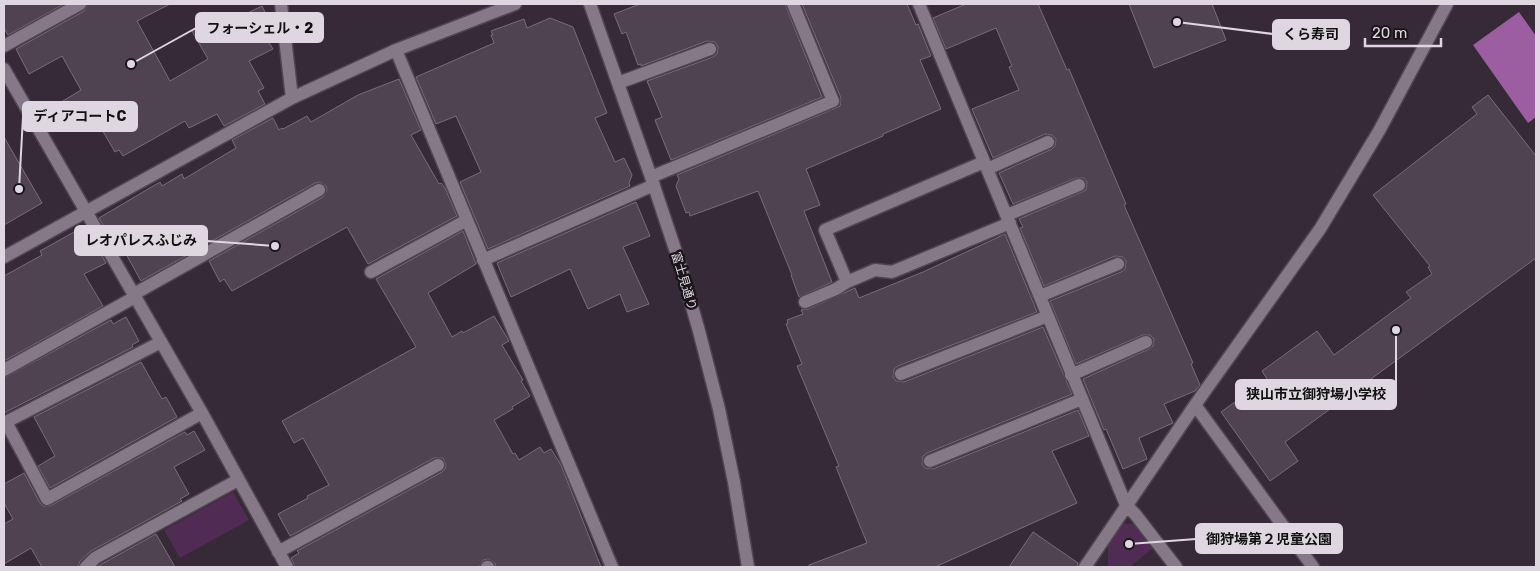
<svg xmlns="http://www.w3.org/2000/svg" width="1540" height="571" font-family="Rubik,'Noto Sans JP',sans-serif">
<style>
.green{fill:#502b53}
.water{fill:#9d5da1}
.building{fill:#4f434f;stroke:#796c7a}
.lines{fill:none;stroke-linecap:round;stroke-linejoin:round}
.minor-casing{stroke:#4f4650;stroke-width:15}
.minor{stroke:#867987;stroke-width:12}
.labels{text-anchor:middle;stroke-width:5;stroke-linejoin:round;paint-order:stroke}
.street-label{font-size:12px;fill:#ded7df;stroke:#1a151b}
.leader{fill:none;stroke:#ded7df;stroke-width:2}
.callout-dot{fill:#ded7df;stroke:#1a151b;stroke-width:2}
.callout{fill:#ded7df;stroke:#ded7df;stroke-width:2}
.callout-label{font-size:14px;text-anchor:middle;font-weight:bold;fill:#111}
</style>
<rect width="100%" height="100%" fill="#362a37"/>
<path class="green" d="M233 492 249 520 180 558 164 530Z
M1120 523 1134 524 1153 548 1130 567H1108V540Z"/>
<path class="water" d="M1519 12 1536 36V117L1528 123 1473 45Z"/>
<path class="building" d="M4 4H64L8 35 4 28Z
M88 4H170L137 21 170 81 208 59 192 31 222 14 227 23 262 6 277 37 268 41 273 49 249 61 264 88 258 91 265 104 224 126 217 114 189 128 185 121 123 156 119 150 115 152 94 116 79 125 78 123 68 128 66 124 55 130 45 112 81 90 62 56 29 74 16 49 84 11Z
M640 4H785L822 97 671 160 655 120 662 117 647 81 713 57 717 54 718 47 715 42 707 41 641 66V64L638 65 626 32 622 34 614 14Z
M802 4H907L916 25 918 24 931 56 920 60 941 109 883 134V136L806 169 820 205 804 211 832 282 799 297 791 275H792L758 191 690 216 689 212 686 213 676 186 679 179 677 175 836 108 840 106 841 98Z
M966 4H1038L1067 70 1069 69 1126 204 1124 205 1193 363 1191 364 1200 385 1195 391 1164 404 1173 423 1139 438 1147 459 1123 469 1106 429 1104 430 1083 379 1149 349 1153 346 1154 339 1150 335H1143L1076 364 1050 301 1121 272 1125 269 1126 261 1123 257 1115 256 1044 286 1020 228 1023 227 1019 219 1082 192 1086 190 1087 182 1084 178H1076L1013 204 999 173 1052 149 1055 146 1056 139 1052 135 1045 134 993 158 972 109 1019 90 1009 67 1012 66 996 28 946 49 933 18Z
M1129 4H1212L1226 40 1154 68Z
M550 18 573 27 607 113 595 118 615 162 624 158 632 175 629 183 630 186 488 249 460 182 481 172 456 116 436 124 416 77 494 43 491 35H493L491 31 524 19 527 28Z
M399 79 421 130 411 135 439 184 441 183 445 188 457 216 368 264 347 227 232 291 224 279 220 282 209 261 323 197 327 190 326 186 320 182 315 183 141 281 126 254 123 256 121 255 99 218 160 182 162 186 182 174 184 179 236 148 232 140 273 118 279 130 282 128 283 129 307 116 311 122 358 95Z
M1488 95 1536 156V258L1285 442 1298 461 1270 481 1221 412 1267 379 1262 371 1317 331 1334 355 1411 298 1406 292 1432 274 1428 267 1430 266 1373 195 1477 114 1472 107Z
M4 137 42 203 4 225Z
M636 202 650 236 623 247 649 304 627 312 620 294 588 309 570 269 511 297 497 263Z
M85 226 106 263 84 274 103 306 4 361V276L42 255 40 251Z
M463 231 476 264 428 293 452 337 462 331 463 333 494 316 509 341 502 345 523 380 521 381 530 396 512 407 513 409 494 420 513 454 515 453 519 460 540 447 544 453 551 449 561 465 601 567H496L495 563 488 559 483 560 479 567H295L291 558 299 553 297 551 442 472 445 469 446 465 443 458H434L290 536 278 514 308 498 307 496 329 485 303 438 294 443 282 421 416 347 376 279Z
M1005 234 1037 312 898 366 894 369 893 377 896 381 904 382 1043 327 1072 394 927 453 923 456 922 464 925 468 933 469 1078 410 1089 436 1052 451 1077 503 935 567H809V565L867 543 836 467 839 466 797 366 802 364 786 324 788 323 787 320 803 314 801 310 808 309 855 288 859 298 923 272Z
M126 317 139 341 132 345 133 347 4 413V378L111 320 113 324Z
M141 362 162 399 166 397 177 417 50 488 38 466 55 456 34 417Z
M194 431 205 450 174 467 189 494 180 499 182 501 91 551 80 561 78 567H42L31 548 4 564V524L13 519 4 503V484L24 473 40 503 43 506H50L185 432 187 435Z
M1033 532 1078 563 1077 567H1009Z
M156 534 175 567H97L100 565Z"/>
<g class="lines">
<defs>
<path id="minor" d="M281 4 292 98
M590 4 651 177 678 258 699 331 719 409 734 482 748 567
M919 4 1126 505 1135 514 1176 567
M4 46 80 4
M396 50 612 567
M4 69 202 413 287 567
M618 83 710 49
M984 162 825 230 847 282 875 270 892 272 1010 223
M987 169 1048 142
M651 177 833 101 793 4
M1007 215 1079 185
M4 257 292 98 396 50 515 4
M483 260 654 185
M371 272 467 220
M134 294 319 190
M1040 296 1118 264
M805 302 836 289 847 282
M161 342 6 422 47 499 202 413
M4 370 135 297
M901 374 1048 316
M1071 375 1146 342
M1195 405 1313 567
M930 461 1082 399
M278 552 438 465
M86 567 95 558 238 480
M487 567H488
M1085 567 1195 405 1320 229 1379 131 1447 4"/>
</defs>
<use href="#minor" class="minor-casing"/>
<use href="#minor" class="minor"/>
</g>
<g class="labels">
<g class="street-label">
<text transform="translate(684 281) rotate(73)" y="4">富士見通り</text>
</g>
</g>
<path class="leader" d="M131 64L196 28M1177 22L1273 34M19 189L23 117M275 246L207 241M1396 330L1396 394M1129 544L1196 539"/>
<g class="callout-dot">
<circle cx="131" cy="64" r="5"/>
<circle cx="1177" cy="22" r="5"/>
<circle cx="19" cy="189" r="5"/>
<circle cx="275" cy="246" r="5"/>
<circle cx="1396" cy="330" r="5"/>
<circle cx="1129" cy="544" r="5"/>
</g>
<g class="callout">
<rect x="196" y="13" width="127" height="29" rx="5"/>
<rect x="1273" y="20" width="76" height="29" rx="5"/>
<rect x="23" y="102" width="114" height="29" rx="5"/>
<rect x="75" y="226" width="132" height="29" rx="5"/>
<rect x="1236" y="380" width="160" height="29" rx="5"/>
<rect x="1196" y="524" width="146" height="29" rx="5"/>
</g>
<g class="callout-label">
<text x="260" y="33">フォーシェル・2</text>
<text x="1311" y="39">くら寿司</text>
<text x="80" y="121">ディアコートC</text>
<text x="141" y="245">レオパレスふじみ</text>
<text x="1316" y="399">狭山市立御狩場小学校</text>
<text x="1269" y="544">御狩場第２児童公園</text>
</g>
<rect width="1540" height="571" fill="none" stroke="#ded7df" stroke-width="10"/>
<path d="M1365 38v8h76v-8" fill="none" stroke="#ded7df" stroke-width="2.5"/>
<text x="1372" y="38" font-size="15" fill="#ded7df" stroke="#1a151b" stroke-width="4" paint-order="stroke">20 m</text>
</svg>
